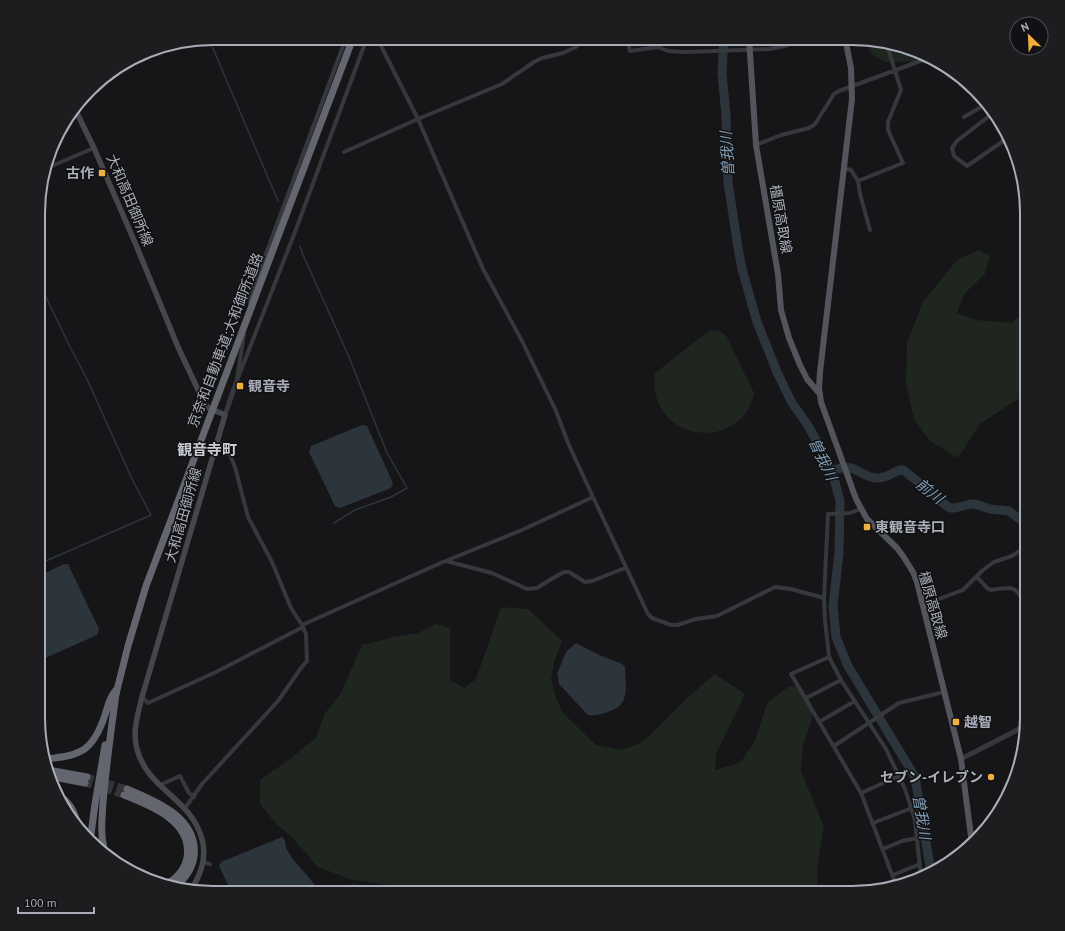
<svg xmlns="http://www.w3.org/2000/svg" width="1065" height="931" viewBox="0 0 1065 931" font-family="'PT Sans','Noto Sans JP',sans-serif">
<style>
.green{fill:#1e261f}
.water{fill:#2c353c}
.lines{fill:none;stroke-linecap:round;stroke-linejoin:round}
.stream{stroke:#2c353c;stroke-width:1.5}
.river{stroke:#2c353c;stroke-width:9}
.motorway-tunnel{stroke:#333438;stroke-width:7;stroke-dasharray:7 3.5;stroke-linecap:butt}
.minor{stroke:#37383d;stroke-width:4}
.tertiary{stroke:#37383d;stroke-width:5}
.secondary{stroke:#45474d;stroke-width:5.5}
.primary{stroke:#53555c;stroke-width:6}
.motorway{stroke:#63666e;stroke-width:7}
.motorway-bridge{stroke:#63666e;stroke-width:7}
.poi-dot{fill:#f2b134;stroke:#111113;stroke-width:1.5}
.labels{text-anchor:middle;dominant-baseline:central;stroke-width:3;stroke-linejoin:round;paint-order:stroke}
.poi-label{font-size:14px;font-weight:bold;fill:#a8adb8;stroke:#111113;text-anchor:start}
.street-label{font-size:14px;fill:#a8adb8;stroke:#111113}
.water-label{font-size:15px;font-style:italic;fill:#7f9bb3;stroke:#111113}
.neighbourhood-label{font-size:15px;font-weight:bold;fill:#c9ccd4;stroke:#111113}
.rim{fill:none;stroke:#a8adb8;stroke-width:2}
</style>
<rect width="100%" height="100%" fill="#161618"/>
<!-- green -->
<path class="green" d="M866,39L929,56L936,61L885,62L870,53Z
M979,250L990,256L985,274L964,294L957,313L976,320L1012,323L1015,319L1027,314V393L980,424L958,458L930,441L914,419L906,383L907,343L923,302L957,260Z
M710,330L720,331L727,337L754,393C742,454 646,443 655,373Z
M501,607L528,609L562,641L554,662L551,680L555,694L562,712L596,745L621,750L643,742L687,698L715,674L745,694L716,754L715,770L740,763L755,741L767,703L788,687L801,686L811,703L812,718L803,746L801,771L824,827L817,867L818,893H434L350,879L318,867L292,837L277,825L260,804V780L290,759L316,738L325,713L340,695L362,645L394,637L418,633L436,624L450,628V680L464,688L476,679Z"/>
<!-- water -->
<path class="water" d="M362,425L367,426L393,483L391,488L340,508L335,506L309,452L311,446Z
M64,564H68L99,629L97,635L43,659L39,658V576Z
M576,643L599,655L622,664L625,667C625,685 631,704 610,711C603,714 596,716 588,715L559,684L557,673L559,669L566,652Z
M282,837L285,840L286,848L292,858L321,892L232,893L219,866L221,862Z"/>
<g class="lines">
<!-- stream -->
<path class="stream" d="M209,39L278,201
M300,246L303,255L349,357L387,453L407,488L391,497L355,510L334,523
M39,564L151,515L132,479L86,377L70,347L46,297L39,275"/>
<!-- river -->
<path class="river" d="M724,38L722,73L726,115L728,182L738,248L742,269L757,322L777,372L792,403L807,424L819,445L825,462L832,471L840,501L839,553L833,606L836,637L848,666L915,777L931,872
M832,471C856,461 857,476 876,478C885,479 892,473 900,470H903L926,488L940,501L950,508H955L971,504H975L990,509L1009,511L1027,525"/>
<!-- motorway-tunnel -->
<path class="motorway-tunnel" d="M87,777L127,789
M85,783L124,795"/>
<!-- minor -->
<path class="minor" d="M377,38L418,119L483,269L522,341L556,411L568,443L593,497L648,614L652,618L671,625H677L696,619L717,616L775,587L791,589L824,598
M627,38L630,51L658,47L668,51L685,52L770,49L785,46L803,38
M993,113L957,141L952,148L954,156L967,166L1009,137
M964,117L986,104
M756,145L781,135L809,128L815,124L834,94L839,91L931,57
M344,152L418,119L502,84L534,62L542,58L563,53L576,47L579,43L587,38
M47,168L94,148
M843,168L851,170L858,181L903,163L888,130V122L901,90L887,45
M858,181L860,194L870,230
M250,302L253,289L346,38
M237,379L244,334
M236,383L295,232L367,38
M860,509L850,513L828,514L824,598L825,620L829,657L841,680L886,749L905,789L915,820L921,878
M446,561L492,573L527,589L537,588L553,578L564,572H569L585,582L592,581L625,568
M977,577L987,588L991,590C997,589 1003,588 1010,588C1024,590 1023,611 1027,621
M923,605L963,590L983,570L994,562L1012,556L1024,548L1027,552
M302,625L443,562L522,530L593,497
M829,657L791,674L861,793L896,885
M142,697L148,703L216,672L303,627
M806,698L841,680
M819,722L855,701
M834,746L899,703L944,692
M160,785L180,776L189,793L194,797
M861,793L899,776
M185,808L202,784L278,701L301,668L307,661L306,634L302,625L291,608L272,562L248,517L235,467L226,446L217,442
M873,823L912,808
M883,849L902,841L917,838
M203,862L210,864
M893,875L920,864
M334,893C349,884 360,885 375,893"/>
<!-- tertiary -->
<path class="tertiary" d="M142,56L162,46
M225,415L236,383
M961,759L1025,726"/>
<!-- secondary -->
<path class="secondary" d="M75,109L94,148L136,245L178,347L201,396L205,405L209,408L225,415L142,697C138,714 132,732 137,749C147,789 191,798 202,839C207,857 201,873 192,889"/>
<!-- primary -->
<path class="primary" d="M749,38L756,145L778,274L781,310L789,338L800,365L807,379L820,394
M845,38L851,68L852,99L820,372L819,388L821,402L856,499L867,519L897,548L903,556L913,572L917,582L961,759L972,844"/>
<!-- motorway -->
<path class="motorway" d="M45,759C81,756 93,751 105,715C109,704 108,700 116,690
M48,770L87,777
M49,776L85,783
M127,789C156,801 199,818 194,857C192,869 186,878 176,886
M57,794C68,801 75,810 77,824
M124,795C151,806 193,821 187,858C185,869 177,878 167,884
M90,842L95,804L105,745
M105,852C100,836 102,819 103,803C106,767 111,730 116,694"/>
<!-- motorway-bridge -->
<path class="motorway-bridge" d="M116,694L128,646L146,586L353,38"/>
</g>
<!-- markers -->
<g class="poi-dot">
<rect x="98" y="169" width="8" height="8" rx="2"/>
<rect x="236" y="382" width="8" height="8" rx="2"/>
<rect x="863" y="523" width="8" height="8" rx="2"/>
<rect x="952" y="718" width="8" height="8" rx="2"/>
<circle cx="991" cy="777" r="4"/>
</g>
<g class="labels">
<!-- poi labels -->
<g class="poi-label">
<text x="94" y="173" text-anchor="end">古作</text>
<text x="248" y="386">観音寺</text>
<text x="875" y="527">東観音寺口</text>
<text x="964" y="722">越智</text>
<text x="983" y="777" text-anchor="end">セブン-イレブン</text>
</g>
<!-- street labels -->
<g class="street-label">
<text transform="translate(130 200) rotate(67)">大和高田御所線</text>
<text transform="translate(781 219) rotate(80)">橿原高取線</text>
<text transform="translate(225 340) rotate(-69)">京奈和自動車道;大和御所道路</text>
<text transform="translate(183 515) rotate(-74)">大和高田御所線</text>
<text transform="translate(933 605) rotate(74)">橿原高取線</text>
</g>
<!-- water labels -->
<g class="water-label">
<text transform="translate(727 154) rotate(-93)">曽我川</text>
<text transform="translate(823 459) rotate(65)">曽我川</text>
<text transform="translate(930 491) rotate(38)">前川</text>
<text transform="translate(922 817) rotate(81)">曽我川</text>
</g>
<!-- neighbourhood labels -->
<g class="neighbourhood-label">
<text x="207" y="449">観音寺町</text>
</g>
</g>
<!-- crop -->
<path d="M0 0H1065V931H0ZM213 45H852A168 168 0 0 1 1020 213V718A168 168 0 0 1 852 886H213A168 168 0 0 1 45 718V213A168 168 0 0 1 213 45Z" fill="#1d1d20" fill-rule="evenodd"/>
<path class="rim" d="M213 45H852A168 168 0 0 1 1020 213V718A168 168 0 0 1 852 886H213A168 168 0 0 1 45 718V213A168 168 0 0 1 213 45Z"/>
<!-- north arrow -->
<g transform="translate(1029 36) rotate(336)"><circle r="19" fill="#111113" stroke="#4d4f55"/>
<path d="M0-3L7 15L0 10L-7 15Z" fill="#f2b134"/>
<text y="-6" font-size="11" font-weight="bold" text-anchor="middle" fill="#a8adb8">N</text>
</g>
<!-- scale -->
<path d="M18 907v6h76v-6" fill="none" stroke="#a8adb8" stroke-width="2"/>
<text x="24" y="907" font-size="12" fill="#a8adb8" stroke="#111113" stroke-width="3" paint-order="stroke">100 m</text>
</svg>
